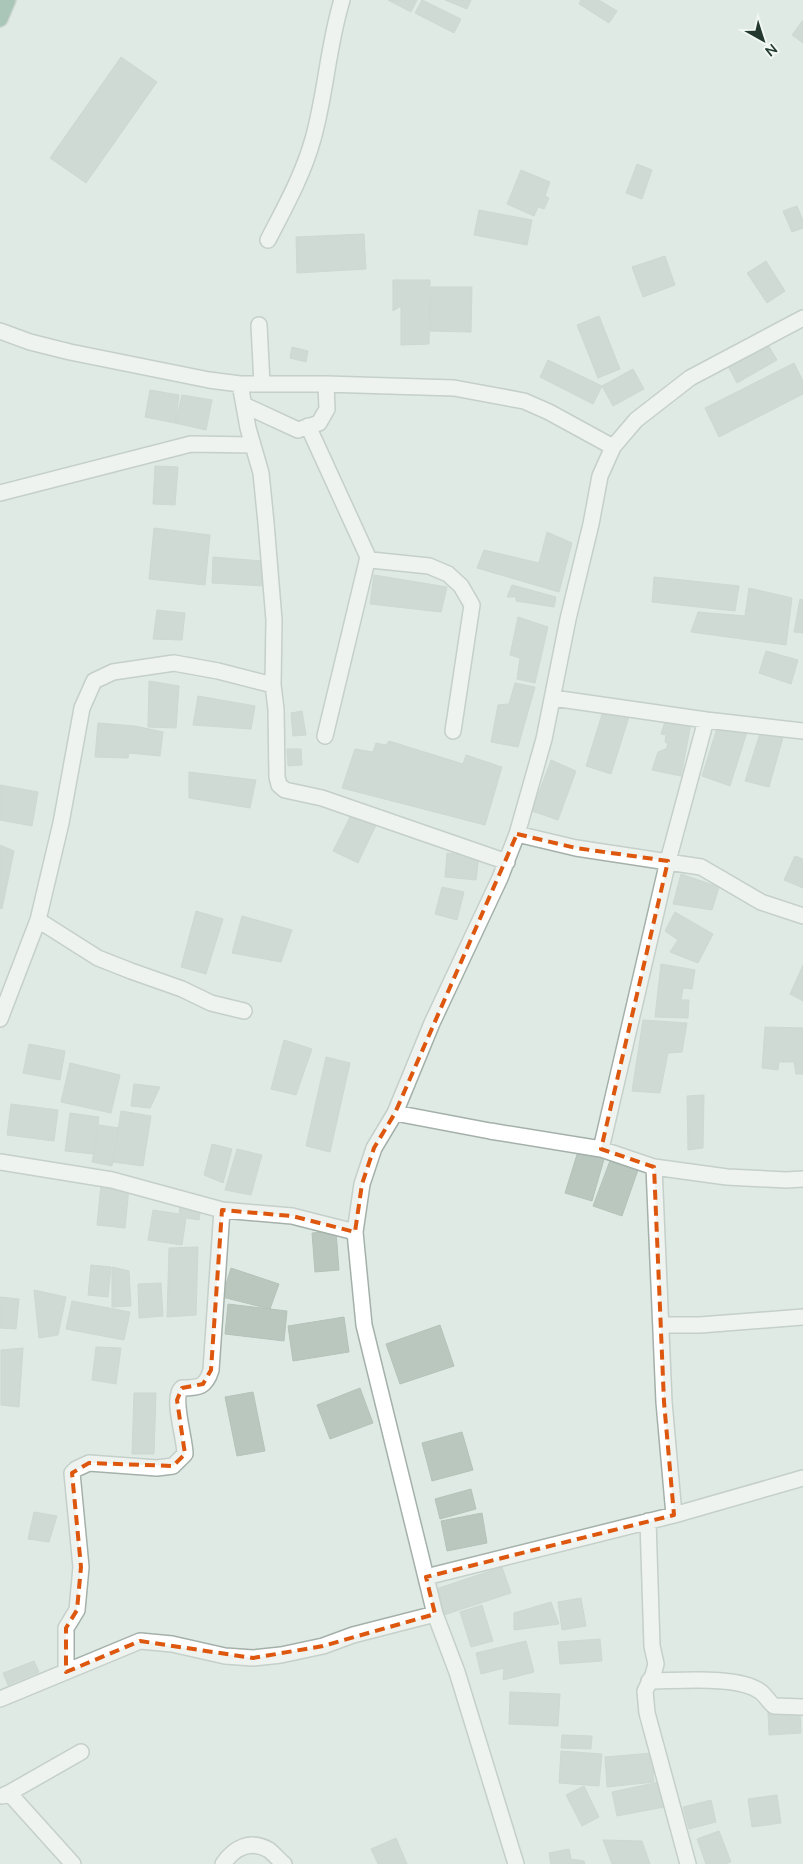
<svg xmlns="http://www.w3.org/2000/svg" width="803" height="1864" viewBox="0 0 803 1864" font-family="Mulish,sans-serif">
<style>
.building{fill:#b9c7bf;stroke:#b4c3ba}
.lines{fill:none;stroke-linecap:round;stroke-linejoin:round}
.minor-casing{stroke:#a4b1aa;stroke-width:18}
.major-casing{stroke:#bdc4c1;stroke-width:18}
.minor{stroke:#fff;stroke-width:15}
.major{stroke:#699c85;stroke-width:15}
.marked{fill:none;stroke:#de570e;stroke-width:4;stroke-dasharray:10 6;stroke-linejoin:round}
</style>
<rect width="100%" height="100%" fill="#e0eae4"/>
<!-- building -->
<path class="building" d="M388,0H417L411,12Z
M422,0L461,19L454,33L415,13Z
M445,0H471L467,9Z
M581,0H599L617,11L609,23L579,4Z
M803,20V43L792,35Z
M121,57L157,82L86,183L50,158Z
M637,164L652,170L642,199L626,193Z
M521,170L550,182L545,196L549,198L544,209L538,207L534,216L507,204Z
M797,206L803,221V228L792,232L783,211Z
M479,210L532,220L527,245L474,235Z
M364,234L366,269L297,273L296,237Z
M665,256L675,285L643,297L632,267Z
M766,261L785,291L767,303L747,273Z
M393,280H430L429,344L401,345V306L393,311Z
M431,287H472L471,332L430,331Z
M599,316L620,369L598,378L577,325Z
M767,343L777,360L737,383L728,366Z
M292,347L308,351L306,362L290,358Z
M548,360L602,386L593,404L540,377Z
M794,363L803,381V394L719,437L705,408Z
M633,369L644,389L613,406L602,386Z
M150,390L179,395L175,423L145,417Z
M182,395L212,400L206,430L175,423Z
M155,466L178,467L175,505L153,504Z
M154,528L210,535L205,585L149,579Z
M547,532L572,543L559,592L477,568L484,550L539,563Z
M213,557L262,561L264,586L212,583Z
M374,575L447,587L441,612L370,604Z
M654,577L739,586L735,611L652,602Z
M512,585L556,597L554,607L516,601V597H507Z
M749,588L792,598L786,645L691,632L698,612L745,616Z
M800,599L803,600V633L794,632Z
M157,610L185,613L182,640L153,639Z
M518,617L548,627L535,683L517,679L520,658L510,655Z
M766,651L798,660L791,684L759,673Z
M149,681L179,686L176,728L148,727Z
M515,683L535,687L518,747L491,742L498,705L509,704Z
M198,696L255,706L251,729L193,725Z
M302,711L306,735L293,736L291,713Z
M603,711L629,717L611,774L586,766Z
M666,718L691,724L681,776L652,770L658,752L666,749L668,744L665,742L666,735L661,734Z
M98,723L135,726L163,732L160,756L129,753L128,758L95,757Z
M718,725L747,732L730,786L702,776Z
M761,730L784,734L769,787L745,781Z
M389,741L463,764L466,755L502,767L485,825L342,788L355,749L373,752L376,743L386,745Z
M287,749H301L302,765L288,766Z
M551,760L576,771L558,820L532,811Z
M189,772L256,780L250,808L189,798Z
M0,785L38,792L32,826L0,820Z
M352,813L377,823L358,863L333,851Z
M0,845L14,851L2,909L0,908Z
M447,853L479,856L476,880L445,877Z
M795,856L803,859V888L784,880Z
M681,874L719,887L712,910L673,904Z
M442,887L464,892L457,920L435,914Z
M196,911L223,919L206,974L181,967Z
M675,912L713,934L698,963L670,952L678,940L665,931Z
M242,916L292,930L281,962L232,953Z
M661,964L695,970L692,989L683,988L681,1000H689L688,1018L655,1017Z
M803,965V1001L790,994Z
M643,1020L687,1023L682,1052L668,1053L660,1093L632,1091Z
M765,1027L803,1028V1074H796L794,1062H779L778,1070L762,1068Z
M284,1040L312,1049L296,1095L271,1089Z
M29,1044L65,1051L60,1080L23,1073Z
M326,1057L350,1063L330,1152L306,1146Z
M70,1063L120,1075L111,1113L61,1102Z
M134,1084L160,1087L150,1108L131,1106Z
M704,1095L703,1148L688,1150L687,1096Z
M11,1104L58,1110L54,1141L7,1135Z
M121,1111L151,1116L143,1166L113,1162Z
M70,1113L99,1117L94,1154L65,1151Z
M99,1125L119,1128L112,1166L92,1162Z
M212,1144L232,1149L223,1183L204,1175Z
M579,1148L605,1156L592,1201L565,1193Z
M237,1149L262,1155L251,1195L225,1190Z
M611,1158L639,1167L622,1216L593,1206Z
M101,1185L129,1188L125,1228L97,1225Z
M180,1206L201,1208L199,1220L186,1218L182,1245L148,1240L153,1210L179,1214Z
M336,1231L339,1270L315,1272L312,1233Z
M198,1247L196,1315L167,1317L169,1248Z
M91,1265L111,1267L108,1297L88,1295Z
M112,1267L129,1271L131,1306L112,1307Z
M231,1268L279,1284L270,1309L222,1297Z
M161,1283L163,1316L139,1318L138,1284Z
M34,1290L66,1297L58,1335L39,1338Z
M0,1297L19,1299L16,1329L0,1328Z
M72,1301L130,1312L124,1340L66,1329Z
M228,1304L287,1311L284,1341L225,1334Z
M344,1317L349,1352L293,1361L288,1326Z
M440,1325L454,1366L400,1384L386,1344Z
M96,1347L121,1348L116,1384L92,1380Z
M23,1348L19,1407L1,1405V1350Z
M360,1388L373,1423L330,1439L317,1405Z
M253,1392L265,1451L237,1456L225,1397Z
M134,1393H156L154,1454H132Z
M462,1432L473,1470L432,1481L422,1443Z
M471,1489L476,1509L440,1519L435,1499Z
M34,1512L57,1516L49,1542L28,1539Z
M482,1513L487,1543L447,1551L441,1521Z
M502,1567L511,1593L444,1615L436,1589Z
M581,1598L586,1626L562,1630L558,1602Z
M551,1602L559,1624L514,1630V1613Z
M482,1605L493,1641L471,1647L460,1612Z
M600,1639L602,1661L560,1664L558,1642Z
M526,1641L534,1672L503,1680L504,1668L481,1674L476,1653Z
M34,1661L39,1672L8,1685L3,1673Z
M510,1692L560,1694L558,1726L509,1724Z
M800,1710L801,1733L769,1735L768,1711Z
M562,1735L592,1736L591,1749L561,1748Z
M561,1751L602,1754L599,1786L559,1783Z
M652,1753L654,1782L607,1787L605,1757Z
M659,1782L664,1807L617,1816L612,1792Z
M584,1786L599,1817L582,1826L566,1795Z
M777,1795L781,1823L752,1827L748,1799Z
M711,1800L716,1822L689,1829L683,1807Z
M719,1831L731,1862L725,1864H706L697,1839Z
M396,1838L407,1864H378L371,1849Z
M603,1840L642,1841L650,1864H612Z
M569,1849L571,1859L584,1861L585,1864H551L549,1853Z"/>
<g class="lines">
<!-- minor casing -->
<g class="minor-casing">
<path id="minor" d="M268,240C285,207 303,175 313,139C326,93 328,45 342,0
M259,325L262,384
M0,331L30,342L70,352L209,380L240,384H326L454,388L524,401L549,412L613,447
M240,384L248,428L261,473L266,523L274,620L273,685L276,709L277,777L279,785L285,790L322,798L507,862
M244,405L298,430L319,423L327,409L326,384
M308,426L368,557L371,560L429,566L448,574L461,586L472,605L453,731
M0,493L191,444L253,445
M553,698L706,720L803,731
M325,736L368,557
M517,834L576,848L701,867L761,902L803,916
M38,920L98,958L131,971L182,989L211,1003L244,1011
M0,1019L38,920L61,823L82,708L94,681L113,672L174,663L218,671L273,685
M395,1113L490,1131L601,1149L654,1167L727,1177L786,1180L803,1179
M601,1149L668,861L706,720
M0,1162L112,1180L222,1210L292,1216L355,1232
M654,1167L664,1402L674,1515
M662,1325H700L803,1317
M648,1521L652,1646L656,1664L653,1675L645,1691L647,1713L688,1864
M426,1577L674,1515L803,1478
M66,1672V1628L77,1610L81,1567L72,1473L76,1469L89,1463L157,1468L173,1466L185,1454C185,1438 171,1397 182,1388C199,1388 206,1387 211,1370L222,1210
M649,1681C678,1681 739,1675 761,1692C766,1696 769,1702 774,1706L803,1707
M0,1699L140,1641L172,1644L225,1656L253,1658L281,1655L323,1646L353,1635L435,1614
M9,1793L73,1864
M2,1796L9,1793L81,1752
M223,1864C234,1848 250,1839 269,1850C274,1854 279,1860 284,1864
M516,1864L457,1672L435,1614L364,1325L355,1232L362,1184L374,1148L395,1113L432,1023L500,878L517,834L544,739L568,619L591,524L600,476L613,447L636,420L690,378L803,318"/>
</g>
<!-- major casing -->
<g class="major-casing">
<path id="major" d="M0,19L8,0"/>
</g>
<!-- minor -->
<use href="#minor" class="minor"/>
<!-- major -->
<use href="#major" class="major"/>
</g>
<!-- marked area -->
<path d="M0 0H803V1864H0ZM517,834L576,848L668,861L601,1149L654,1167L664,1402L674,1515L426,1577L435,1614L323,1646L253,1658L140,1641L66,1672V1628L77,1610L81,1567L72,1473L89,1463L173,1466L185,1454L177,1400L182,1388L203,1384L211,1370L222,1210L292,1216L355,1232L362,1184L374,1148L395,1113Z" fill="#e0eae4" fill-opacity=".55" fill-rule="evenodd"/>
<path class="marked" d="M517,834L576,848L668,861L601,1149L654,1167L664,1402L674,1515L426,1577L435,1614L323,1646L253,1658L140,1641L66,1672V1628L77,1610L81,1567L72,1473L89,1463L173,1466L185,1454L177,1400L182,1388L203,1384L211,1370L222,1210L292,1216L355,1232L362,1184L374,1148L395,1113Z"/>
<!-- north arrow -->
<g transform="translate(763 40) rotate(141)" stroke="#f1f7f2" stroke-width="4" paint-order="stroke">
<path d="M0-4L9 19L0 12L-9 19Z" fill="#23392f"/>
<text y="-8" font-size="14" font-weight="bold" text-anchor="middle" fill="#23392f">N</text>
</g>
</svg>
